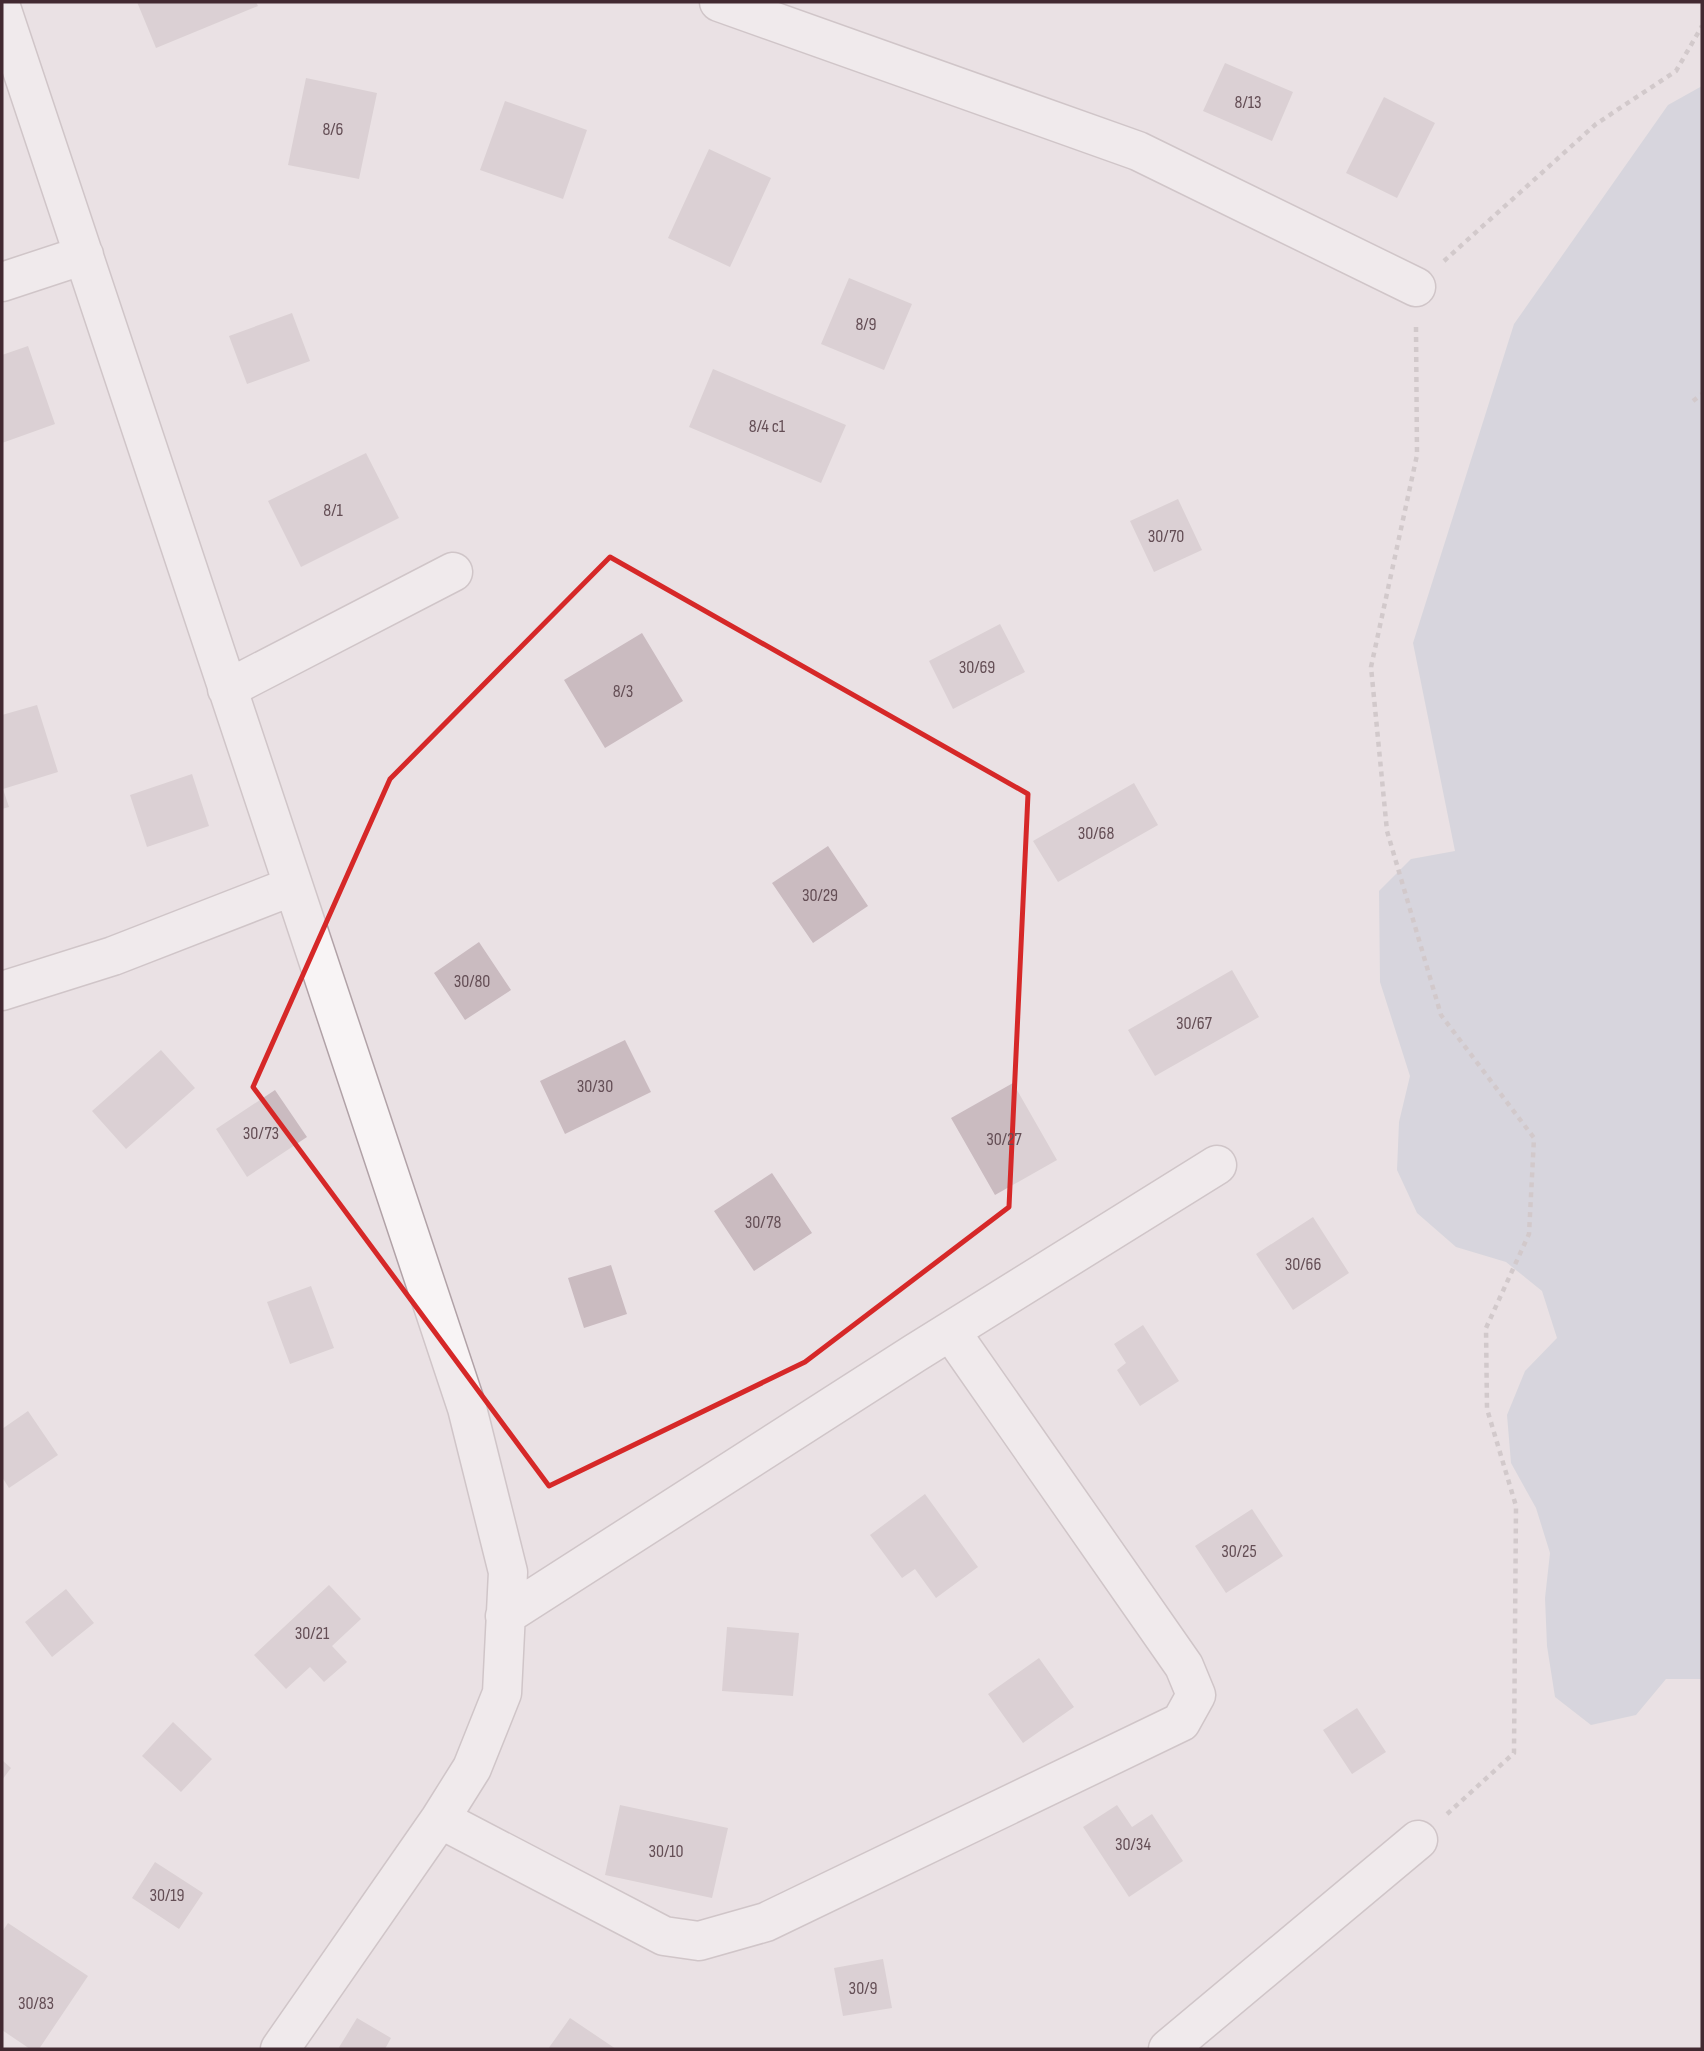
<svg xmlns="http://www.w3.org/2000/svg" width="1704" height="2051" viewBox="0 0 1704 2051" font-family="'Sofia Sans Condensed',sans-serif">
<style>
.green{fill:#c2c6d4}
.building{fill:#cabbc0}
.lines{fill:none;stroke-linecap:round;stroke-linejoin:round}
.minor-casing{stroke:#b1a2a7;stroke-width:41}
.path{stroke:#b6abae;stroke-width:4.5;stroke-dasharray:5 5;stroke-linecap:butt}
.minor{stroke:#f8f4f5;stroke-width:38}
.marked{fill:none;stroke:#d62828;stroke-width:5;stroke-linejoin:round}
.labels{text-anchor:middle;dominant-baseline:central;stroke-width:5;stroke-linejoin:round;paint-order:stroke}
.number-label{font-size:18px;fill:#644e55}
</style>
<rect width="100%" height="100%" fill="#eae1e4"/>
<!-- green -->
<path class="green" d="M1702,86V1679H1666L1636,1715L1591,1725L1555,1697L1547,1646L1545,1598L1550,1553L1536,1508L1511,1463L1507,1415L1525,1371L1557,1338L1542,1291L1506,1262L1456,1247L1417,1213L1397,1170L1399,1122L1410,1076L1380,982L1379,891L1411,859L1455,851L1413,643L1514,324L1668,105Z"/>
<!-- building -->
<path class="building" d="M137,2H256L258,6L156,48Z
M1225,63L1293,92L1272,141L1203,111Z
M306,78L377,93L359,179L288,165Z
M1384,97L1435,123L1397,198L1346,173Z
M505,101L587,130L563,199L480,170Z
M709,149L771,178L730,267L668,238Z
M849,278L912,304L884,370L821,344Z
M292,313L310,361L247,384L229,336Z
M28,346L55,424L2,443V355Z
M713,369L846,425L821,483L689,427Z
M366,453L399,518L301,567L268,501Z
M1178,499L1202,550L1154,572L1130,521Z
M1000,624L1025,672L953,709L929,661Z
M642,633L683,701L605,748L564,680Z
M37,705L58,772L3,789L9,807L2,809V715Z
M192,774L209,826L147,847L130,795Z
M1134,783L1158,825L1058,882L1033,841Z
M828,846L868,906L813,943L772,883Z
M479,942L511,990L465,1020L434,973Z
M1232,970L1259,1017L1155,1076L1128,1030Z
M625,1040L651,1092L565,1134L540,1081Z
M161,1050L195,1088L126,1149L92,1111Z
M1013,1083L1057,1160L995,1195L951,1118Z
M275,1090L307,1137L247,1177L216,1129Z
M772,1173L812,1233L754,1271L714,1211Z
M1313,1217L1349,1273L1293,1310L1256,1254Z
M611,1265L627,1314L584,1328L568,1278Z
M311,1286L334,1348L290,1364L267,1302Z
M1143,1325L1179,1381L1140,1406L1117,1370L1126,1363L1114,1344Z
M28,1411L58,1455L9,1488L2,1477V1429Z
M925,1494L978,1567L936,1598L915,1569L902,1578L870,1535Z
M1252,1509L1283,1556L1226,1593L1195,1546Z
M329,1585L361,1619L332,1646L347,1662L324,1682L310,1667L286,1689L254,1655Z
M66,1589L94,1623L52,1657L25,1622Z
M727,1627L799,1633L793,1696L722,1691Z
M1039,1658L1074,1707L1023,1743L988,1694Z
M1357,1708L1386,1752L1352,1774L1323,1730Z
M173,1722L212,1759L181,1792L142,1756Z
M2,1760L11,1768L2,1780Z
M620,1805L728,1828L712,1898L605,1875Z
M1117,1805L1132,1827L1152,1814L1183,1861L1129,1897L1083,1827Z
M155,1862L203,1893L179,1929L132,1898Z
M8,1923L88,1976L39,2049H30L2,2030V1932Z
M883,1959L892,2008L843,2016L834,1968Z
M357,2018L391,2038L385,2049H338Z
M570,2018L616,2049H548Z"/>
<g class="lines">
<!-- minor casing -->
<g class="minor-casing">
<path id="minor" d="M719,2L1138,151L1416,287
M2,10L467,1408L508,1572L502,1693L472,1768L440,1819L280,2049
M2,282L84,255
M227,689L453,572
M2,991L113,956L293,886
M505,1616L915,1353L1217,1165
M440,1819L664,1936L699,1941L766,1922L1181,1722L1196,1695L1184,1666L951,1332
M1168,2049L1418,1840"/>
</g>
<!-- path -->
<path class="path" d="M1444,261L1596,124L1676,71L1702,26
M1416,327L1417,455L1371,667L1387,831L1441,1015L1534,1138L1529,1234L1486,1328L1487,1409L1516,1506L1514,1753L1446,1815
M1693,401L1702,394"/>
<!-- minor -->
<use href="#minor" class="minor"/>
</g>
<!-- marked area -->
<path d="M0 0H1704V2051H0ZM610,557L1028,794L1009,1207L805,1362L549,1486L253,1087L390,779Z" fill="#eae1e4" fill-opacity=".55" fill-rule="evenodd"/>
<path class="marked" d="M610,557L1028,794L1009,1207L805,1362L549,1486L253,1087L390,779Z"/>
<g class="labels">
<!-- number labels -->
<g class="number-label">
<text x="1248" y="102">8/13</text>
<text x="333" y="129">8/6</text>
<text x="866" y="324">8/9</text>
<text x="767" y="426">8/4 с1</text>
<text x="333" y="510">8/1</text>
<text x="1166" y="536">30/70</text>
<text x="977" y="667">30/69</text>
<text x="623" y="691">8/3</text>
<text x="1096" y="833">30/68</text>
<text x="820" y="895">30/29</text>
<text x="472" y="981">30/80</text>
<text x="1194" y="1023">30/67</text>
<text x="595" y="1086">30/30</text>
<text x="261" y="1133">30/73</text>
<text x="1004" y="1139">30/27</text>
<text x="763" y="1222">30/78</text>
<text x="1303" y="1264">30/66</text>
<text x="1239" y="1551">30/25</text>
<text x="312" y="1633">30/21</text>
<text x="1133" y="1844">30/34</text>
<text x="666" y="1851">30/10</text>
<text x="167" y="1895">30/19</text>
<text x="863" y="1988">30/9</text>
<text x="36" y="2003">30/83</text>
</g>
</g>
<!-- border -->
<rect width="1704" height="2051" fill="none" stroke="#422931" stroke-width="7"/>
</svg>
